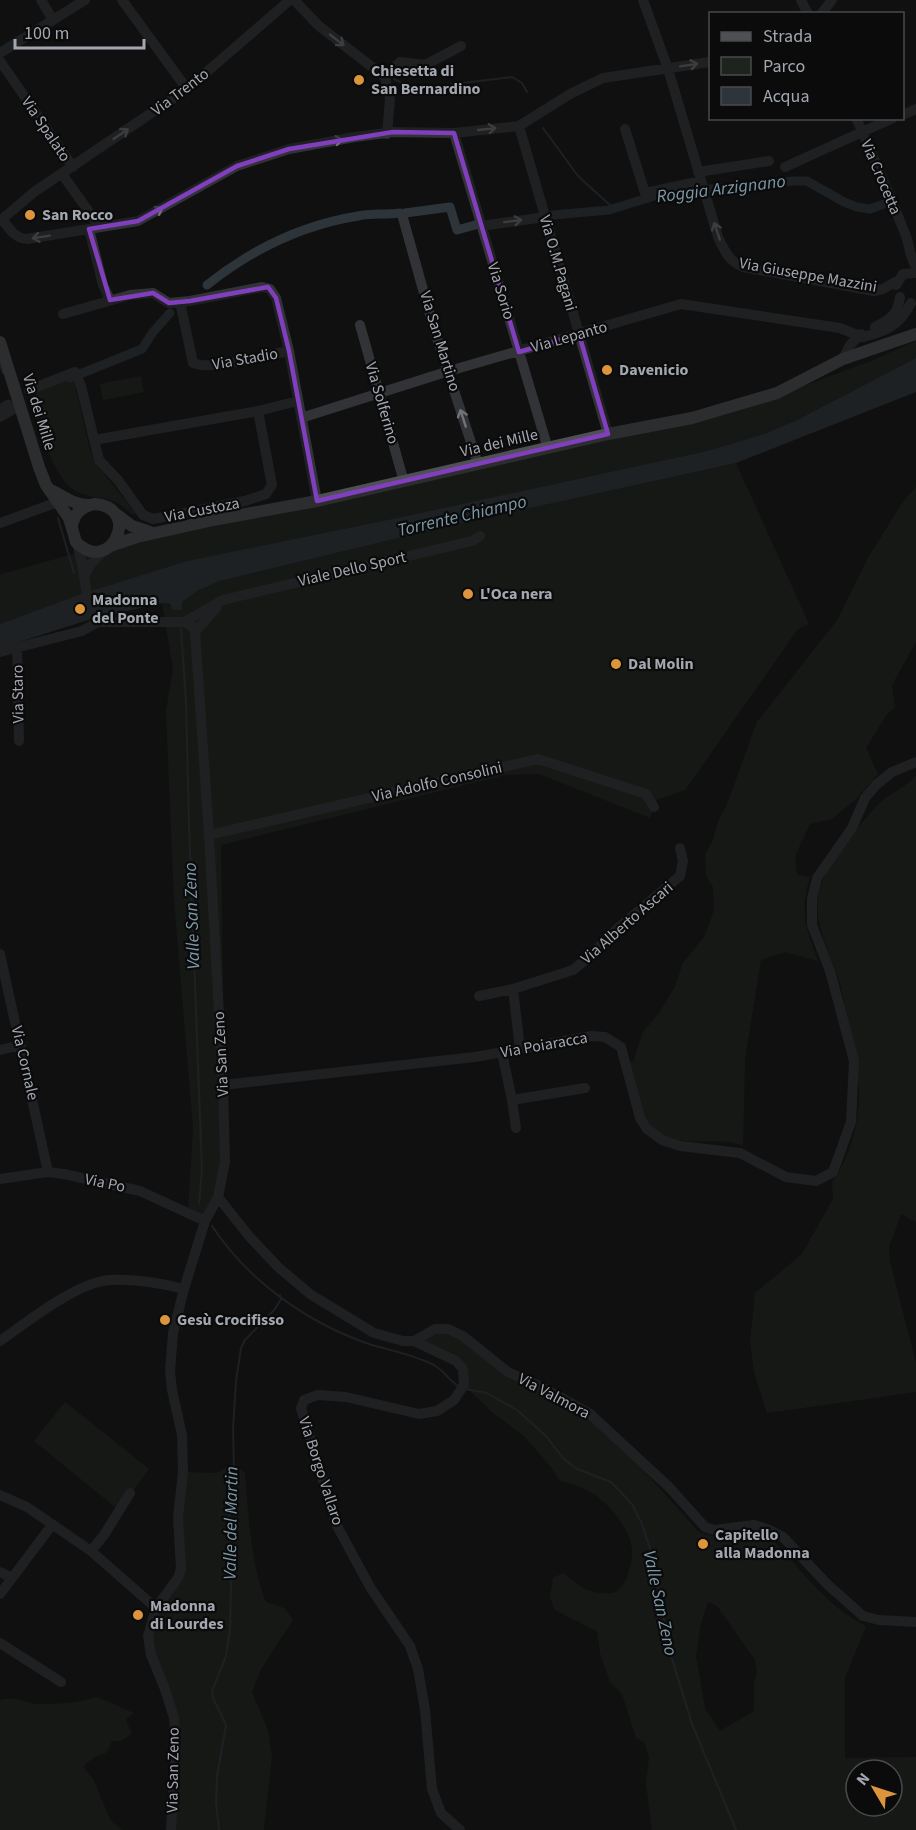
<svg xmlns="http://www.w3.org/2000/svg" width="916" height="1830" viewBox="0 0 916 1830" font-family="'Source Sans 3',sans-serif">
<style>
.green{fill:#1d231d;fill-rule:evenodd}
.water{fill:#2d353a}
.lines{fill:none;stroke-linecap:round;stroke-linejoin:round}
.stream{stroke:#2d353a;stroke-width:2}
.canal{stroke:#2d353a;stroke-width:9}
.minor{stroke:#313336;stroke-width:10}
.major{stroke:#4e5054;stroke-width:12}
.oneway{stroke:#707379}
.marked{fill:none;stroke:#813fbd;stroke-width:4.5;stroke-linejoin:round}
.poi-dot{fill:#dc953d;stroke:#0b0b0c;stroke-width:2}
.labels{text-anchor:middle;dominant-baseline:central;stroke-width:4.5;stroke-linejoin:round;paint-order:stroke}
.poi-label{font-size:16px;font-weight:bold;fill:#a3a8b0;stroke:#0b0b0c;text-anchor:start}
.street-label{font-size:16px;fill:#a3a8b0;stroke:#0b0b0c}
.water-label{font-size:18px;font-style:italic;fill:#7d99a8;stroke:#0b0b0c}
</style>
<rect width="100%" height="100%" fill="#101011"/>
<!-- green -->
<path class="green" d="M916,341V358L795,421L764,434L707,451L397,518L187,561L81,594L0,624V575L5,573L66,556L213,520L779,395L871,361Z
M72,372L89,446L94,461L136,514H131C110,492 101,503 78,492C52,481 36,414 27,387Z
M141,376L144,392L103,400L100,384Z
M736,463L809,624L798,629L685,790L656,800L650,818L539,774L505,775L221,845L225,1162L205,1221L188,1212L193,1128L174,900L166,711L173,669L162,603L182,609V602L199,590L220,581L444,527Z
M916,487V642L892,685L895,707L886,715L866,748L878,774L856,799L832,819L810,824L795,856L797,875L810,877C799,914 806,927 818,961L785,952L761,960L745,1059L743,1146C730,1138 696,1144 678,1140C667,1138 657,1132 647,1129L626,1063L633,1062L643,1032L659,1013L675,987L683,963L704,937L714,911L713,887L706,876L705,854L713,840L718,821L726,807L757,722L838,619L868,558L903,502Z
M916,776V1222L901,1214L889,1247L890,1262L916,1363V1392L767,1413L754,1372L750,1342L755,1293L802,1254L833,1199L832,1182C850,1159 860,1121 859,1092C859,1072 853,1053 850,1034C846,1016 844,997 839,980C828,946 808,916 823,880C829,863 869,812 883,800C894,792 906,786 916,776Z
M439,1334H448L460,1339L505,1376L532,1387L592,1419L644,1471L698,1531C723,1546 747,1523 776,1543C802,1572 830,1609 866,1626L845,1678V1758L916,1757V1830H652L646,1784L649,1757L645,1743L636,1738L622,1694L610,1682L600,1653L597,1631L555,1610L550,1598L553,1578L563,1573C571,1579 581,1588 590,1591C595,1593 608,1594 613,1593C627,1589 633,1561 632,1549C630,1529 612,1508 597,1496C586,1488 571,1484 559,1480L551,1467L524,1436L492,1412L464,1385L463,1369L414,1341ZM708,1602L717,1606L755,1660L757,1671L754,1684V1711L720,1731L705,1708L696,1656L701,1623ZM856,1770H892V1806H856Z
M65,1402L149,1469L133,1491L128,1488L115,1507L34,1441Z
M234,1463L245,1473C248,1512 251,1566 266,1602L284,1608L293,1620L261,1669L252,1692L268,1730L272,1757L264,1827V1830H171L176,1746L156,1669L149,1627L178,1578L183,1472L217,1473Z
M97,1697L134,1713L127,1718L126,1721L132,1733L121,1741H112L106,1753L97,1756L85,1764L84,1768L93,1779L111,1821L122,1830H0V1700C20,1696 21,1702 38,1704C55,1705 82,1702 97,1697Z"/>
<!-- water -->
<path class="water" d="M916,358V392L736,463L444,527L220,581L199,590L182,602V610H173L170,604L162,603L88,620L0,648V624L81,594L187,561L397,518L707,451L764,434L795,421Z"/>
<g class="lines">
<!-- stream -->
<path class="stream" d="M394,79L408,86L421,88L512,77L522,83L527,92
M543,128L578,176L611,206
M0,364L3,373
M58,518L74,573
M181,629L186,702L189,824L202,1171L199,1203
M212,1226C249,1282 309,1324 372,1345C393,1351 414,1355 434,1365C443,1370 449,1380 458,1386
M465,1389L487,1393L517,1410L545,1435L563,1458L577,1469L611,1482L632,1504L641,1522L653,1557L669,1649L692,1724L736,1830
M219,1830L216,1802L217,1777L226,1725L213,1698L212,1691L226,1656L230,1629L231,1586L229,1514L234,1468L233,1429L236,1381L241,1348L245,1340L275,1309L281,1299L280,1295"/>
<!-- canal -->
<path class="canal" d="M405,213L450,207L457,230L475,225
M553,215L609,210L661,194L793,181H807L844,202L857,207L870,209L884,204
M207,285C251,250 302,225 358,216C372,213 386,215 400,213
M70,378L142,349L153,332L170,313
M0,409L8,404"/>
<!-- minor -->
<path class="minor" d="M41,0L53,20
M122,0L187,89
M294,0L319,26L385,77L390,99L387,134
M643,0L668,69L718,237C725,252 729,261 743,267L874,291L883,289L897,281
M801,0L808,14
M821,14L832,0
M0,53L85,0
M0,61L73,167
M385,77L400,62L425,65L461,46
M902,115L916,109
M856,118C874,157 890,196 906,236C910,247 909,255 916,267
M519,126L608,434
M625,129L645,193L701,181
M454,133L548,449
M785,167L893,118
M698,172L769,161
M62,174L99,226
M403,218L434,329L478,464
M2,219C9,228 14,238 27,239L138,221L237,166L289,149L355,137L393,132L454,133L519,126L570,94L603,78L710,62
M0,221L34,192L187,89L290,0
M481,226L545,217
M89,229L103,285L110,300
M896,285L903,274L916,273
M180,302L193,363C211,371 267,355 289,351
M63,314L130,295L153,293L169,303L190,301L262,287L270,289L276,298L289,351L317,501
M360,325L404,482
M875,327C890,320 898,314 900,297
M843,359L850,345L861,334
M29,390L75,372L81,386L99,460L118,480L143,515L153,519L245,501L266,494L272,485L258,411
M0,417L19,406
M301,418L449,371L681,304L840,328L862,337C886,332 900,325 911,303
M94,440L258,411L298,401
M0,523L58,502
M76,542C86,563 83,607 98,622H184L192,626L195,632L209,835L223,1085L225,1162L218,1197L205,1221L184,1289L173,1333L170,1371L172,1390L182,1435L183,1472L178,1517L181,1569L178,1578L156,1608L148,1636L151,1655L165,1689L174,1718L176,1746L171,1830
M84,576L90,565L103,551
M184,622L223,600L472,541L480,536
M195,632L217,607
M17,647L19,741
M0,652L82,631L98,622
M209,835L538,759L646,794L654,807
M0,954L48,1172
M479,996L513,989
M520,1049L513,989L573,970L589,957L618,928L680,876L683,861L680,848
M0,1050L21,1045
M502,1053L512,1100L585,1088
M223,1085L475,1057L592,1036L605,1037L621,1047L640,1118L647,1129L662,1140L680,1146L740,1153L786,1177L816,1181L833,1172L851,1122L854,1061L830,971L812,925V899L817,878L852,828L865,798L876,785L892,772L916,762
M512,1100L516,1128
M0,1179L48,1172L64,1174L140,1191L205,1221
M218,1197L249,1236L278,1267L310,1294L374,1333L403,1341H414L435,1329H448L463,1336L508,1372L544,1388L589,1413L670,1488L705,1527L714,1530L754,1525L767,1529L783,1537L827,1584L863,1616L879,1620L916,1622
M0,1341C27,1322 77,1282 110,1280C134,1279 160,1283 184,1289
M414,1341L456,1361L463,1369L464,1385L454,1400L437,1411L419,1414L346,1397L318,1395L304,1400L301,1408L336,1524L370,1587L410,1646L418,1669L425,1710L432,1789L441,1813L460,1830
M0,1495L27,1507L91,1551L156,1608
M91,1551L104,1535L130,1493
M0,1572L12,1578
M0,1594L52,1525
M0,1643L61,1682"/>
<!-- major -->
<path class="major" d="M0,342L39,467L46,485L69,518L76,542C110,577 143,508 95,504C82,506 74,513 72,526
M53,491C66,498 75,505 89,505
M116,514L132,526L150,532
M113,545L137,537L213,520L317,501L608,434L692,418L777,393L843,359L916,334"/>
</g>
<!-- one-way arrows -->
<defs><path id="oneway-shaft" d="M-6 0H5M1.5-3L5.5 0L1.5 3" fill="none" stroke-width="1.6" stroke-linecap="round" stroke-linejoin="round" transform="scale(1.5)"/></defs>
<g class="oneway">
<use href="#oneway-shaft" transform="translate(337 40) rotate(38)"/>
<use href="#oneway-shaft" transform="translate(689 65) rotate(-9)"/>
<use href="#oneway-shaft" transform="translate(487 129) rotate(-6)"/>
<use href="#oneway-shaft" transform="translate(121 134) rotate(-34)"/>
<use href="#oneway-shaft" transform="translate(334 141) rotate(-10)"/>
<use href="#oneway-shaft" transform="translate(155 212) rotate(-29)"/>
<use href="#oneway-shaft" transform="translate(513 221) rotate(-7)"/>
<use href="#oneway-shaft" transform="translate(717 231) rotate(-108)"/>
<use href="#oneway-shaft" transform="translate(41 237) rotate(171)"/>
<use href="#oneway-shaft" transform="translate(463 418) rotate(-108)"/>
</g>
<!-- marked area -->
<path d="M0 0H916V1830H0ZM393,132L454,133L519,352L579,334L608,434L317,501L289,351L276,298L268,287L190,301L169,303L153,293L110,300L89,229L138,221L237,166L289,149Z" fill="#101011" fill-opacity=".55" fill-rule="evenodd"/>
<path class="marked" d="M393,132L454,133L519,352L579,334L608,434L317,501L289,351L276,298L268,287L190,301L169,303L153,293L110,300L89,229L138,221L237,166L289,149Z"/>
<!-- markers -->
<g class="poi-dot">
<circle cx="359" cy="80" r="6"/>
<circle cx="30" cy="215" r="6"/>
<circle cx="607" cy="370" r="6"/>
<circle cx="468" cy="594" r="6"/>
<circle cx="80" cy="609" r="6"/>
<circle cx="616" cy="664" r="6"/>
<circle cx="165" cy="1320" r="6"/>
<circle cx="703" cy="1544" r="6"/>
<circle cx="138" cy="1615" r="6"/>
</g>
<g class="labels">
<!-- poi labels -->
<g class="poi-label">
<text x="371" y="71">Chiesetta di<tspan x="371" dy="18">San Bernardino</tspan></text>
<text x="42" y="215">San Rocco</text>
<text x="619" y="370">Davenicio</text>
<text x="480" y="594">L'Oca nera</text>
<text x="92" y="600">Madonna<tspan x="92" dy="18">del Ponte</tspan></text>
<text x="628" y="664">Dal Molin</text>
<text x="177" y="1320">Gesù Crocifisso</text>
<text x="715" y="1535">Capitello<tspan x="715" dy="18">alla Madonna</tspan></text>
<text x="150" y="1606">Madonna<tspan x="150" dy="18">di Lourdes</tspan></text>
</g>
<!-- street labels -->
<g class="street-label">
<text transform="translate(180 92) rotate(-37)">Via Trento</text>
<text transform="translate(46 129) rotate(56)">Via Spalato</text>
<text transform="translate(881 177) rotate(67)">Via Crocetta</text>
<text transform="translate(558 263) rotate(74)">Via O.M.Pagani</text>
<text transform="translate(808 275) rotate(10)">Via Giuseppe Mazzini</text>
<text transform="translate(501 291) rotate(73)">Via Sorio</text>
<text transform="translate(569 337) rotate(-16)">Via Lepanto</text>
<text transform="translate(440 341) rotate(73)">Via San Martino</text>
<text transform="translate(245 359) rotate(-10)">Via Stadio</text>
<text transform="translate(382 403) rotate(74)">Via Solferino</text>
<text transform="translate(39 412) rotate(73)">Via dei Mille</text>
<text transform="translate(499 443) rotate(-13)">Via dei Mille</text>
<text transform="translate(202 510) rotate(-11)">Via Custoza</text>
<text transform="translate(352 569) rotate(-13)">Viale Dello Sport</text>
<text transform="translate(18 694) rotate(-91)">Via Staro</text>
<text transform="translate(437 782) rotate(-13)">Via Adolfo Consolini</text>
<text transform="translate(627 923) rotate(-41)">Via Alberto Ascari</text>
<text transform="translate(544 1045) rotate(-10)">Via Poiaracca</text>
<text transform="translate(221 1054) rotate(-93)">Via San Zeno</text>
<text transform="translate(25 1063) rotate(77)">Via Cornale</text>
<text transform="translate(105 1183) rotate(12)">Via Po</text>
<text transform="translate(554 1396) rotate(28)">Via Valmora</text>
<text transform="translate(321 1471) rotate(72)">Via Borgo Vallaro</text>
<text transform="translate(173 1770) rotate(-89)">Via San Zeno</text>
</g>
<!-- water labels -->
<g class="water-label">
<text transform="translate(721 189) rotate(-7)">Roggia Arzignano</text>
<text transform="translate(462 516) rotate(-13)">Torrente Chiampo</text>
<text transform="translate(192 916) rotate(-92)">Valle San Zeno</text>
<text transform="translate(231 1523) rotate(-89)">Valle del Martin</text>
<text transform="translate(660 1603) rotate(78)">Valle San Zeno</text>
</g>
</g>
<!-- legend -->
<rect x="709" y="12" width="195" height="108" fill="#0b0b0c" stroke="#484a4e" stroke-width="1.5"/>
<rect x="721" y="32" width="30" height="9" fill="#4e5054" stroke="#484a4e" stroke-width="1.5"/>
<text x="763" y="42" font-size="18" fill="#a3a8b0">Strada</text>
<rect x="721" y="57" width="30" height="18" fill="#1d231d" stroke="#484a4e" stroke-width="1.5"/>
<text x="763" y="72" font-size="18" fill="#a3a8b0">Parco</text>
<rect x="721" y="87" width="30" height="18" fill="#2d353a" stroke="#484a4e" stroke-width="1.5"/>
<text x="763" y="102" font-size="18" fill="#a3a8b0">Acqua</text>
<!-- north arrow -->
<g transform="translate(874 1788) rotate(309)"><circle r="28" fill="#0b0b0c" stroke="#484a4e" stroke-width="1.5"/>
<path d="M0-4.5L10 22L0 15L-10 22Z" fill="#dc953d"/>
<text y="-9" font-size="16" font-weight="bold" text-anchor="middle" fill="#a3a8b0">N</text>
</g>
<!-- scale -->
<path d="M15 39v9h129v-9" fill="none" stroke="#a3a8b0" stroke-width="3"/>
<text x="24" y="39" font-size="18" fill="#a3a8b0" stroke="#0b0b0c" stroke-width="4.5" paint-order="stroke">100 m</text>
</svg>
